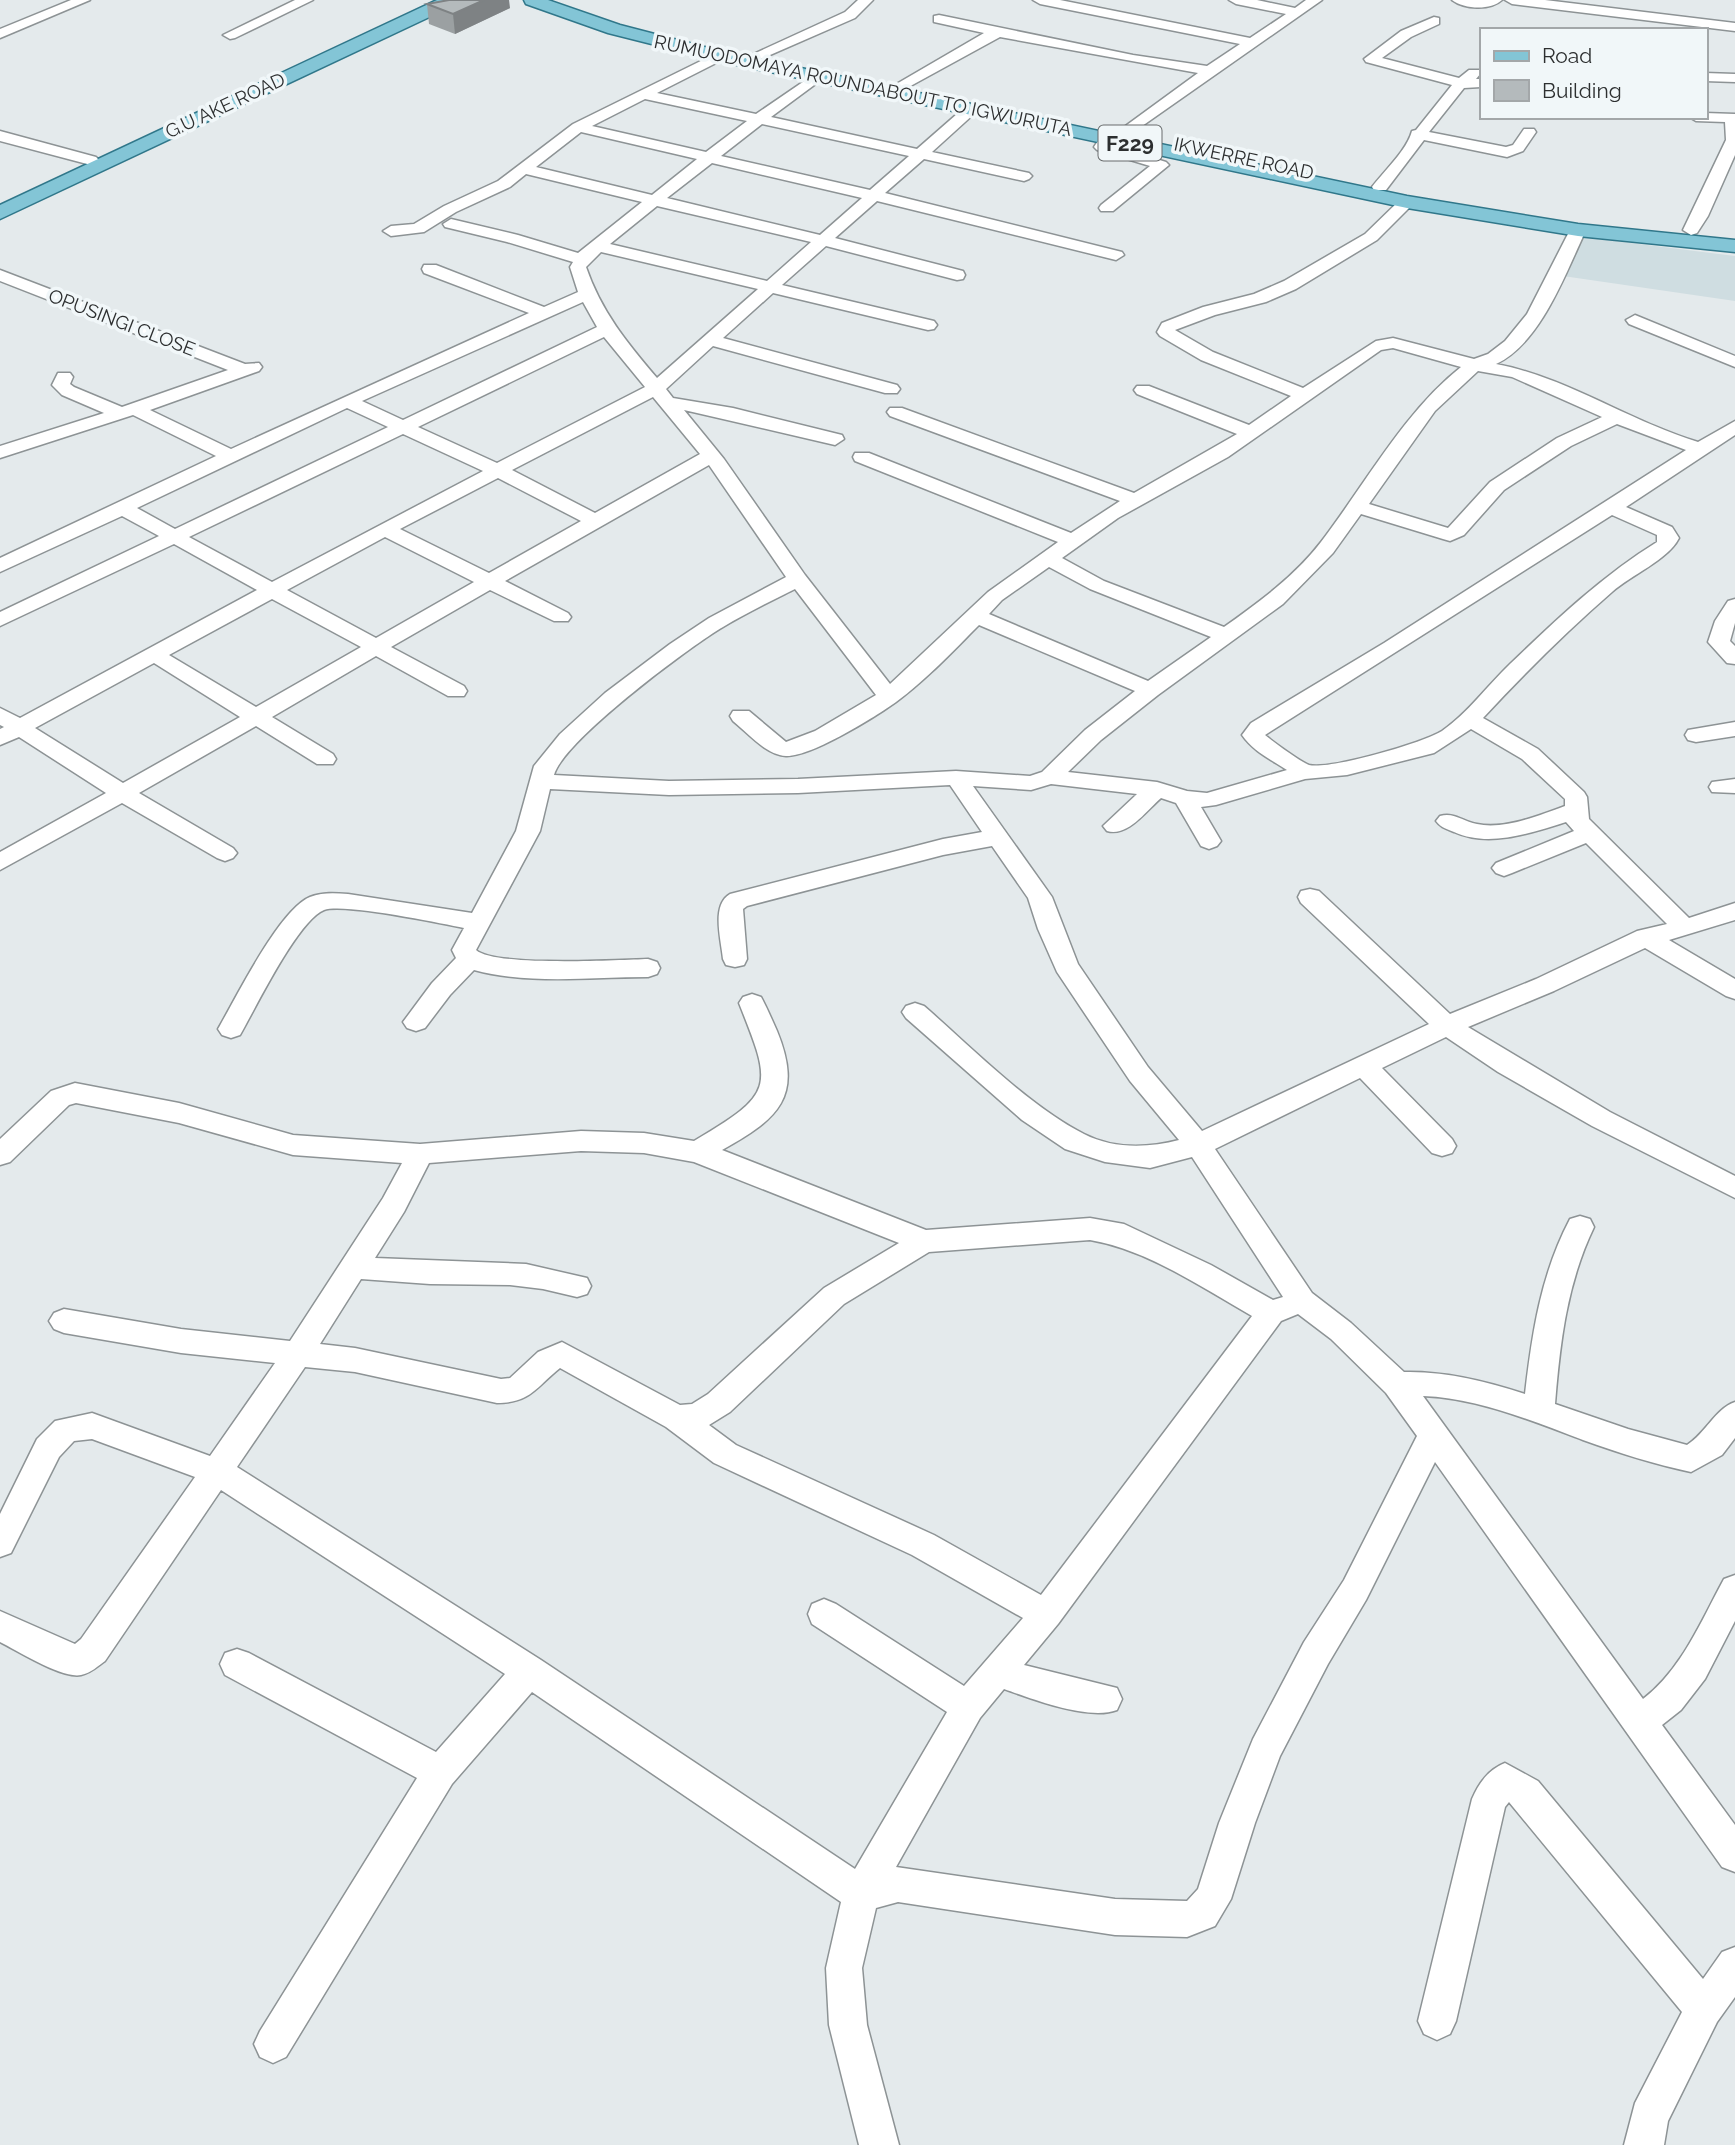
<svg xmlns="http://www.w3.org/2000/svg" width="1735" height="2145" viewBox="0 0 1735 2145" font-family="Raleway,sans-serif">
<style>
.built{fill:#cfdde1}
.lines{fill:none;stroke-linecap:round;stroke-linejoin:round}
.minor-casing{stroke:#8d9395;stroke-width:3}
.major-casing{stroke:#30778a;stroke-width:3}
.minor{fill:#fff;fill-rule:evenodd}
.major{fill:#83c5d6;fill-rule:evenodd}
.wall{fill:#9ba0a2}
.shaded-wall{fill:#7e8284}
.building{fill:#b4babc;stroke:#7e8284;stroke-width:2}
.labels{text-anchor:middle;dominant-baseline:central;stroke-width:7;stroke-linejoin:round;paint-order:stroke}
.far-street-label{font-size:19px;fill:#2d2f30;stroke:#f1f7f9}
.shield{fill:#f1f7f9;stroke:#686b6c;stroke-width:2}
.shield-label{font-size:21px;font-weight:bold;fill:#2d2f30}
</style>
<rect width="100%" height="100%" fill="#e4eaec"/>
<!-- built -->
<path class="built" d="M1583,237L1735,256V301L1556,275Z"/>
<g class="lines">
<!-- minor casing -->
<g class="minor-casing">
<path id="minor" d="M71,0H90L0,38V29Z
M295,0H313L235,38L230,39L223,35Z
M858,0H873L855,18L761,59H751L749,56L845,12Z
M1033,0H1060L1250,38L1286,14L1236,4L1229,0H1257L1295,8L1306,0H1322L1125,138L1117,133L1120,130L1198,73L1000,37L905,89H895L893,86L984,33L934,22V16L939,15L1133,55L1207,66L1240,44L1040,4Z
M1452,0H1502C1490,11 1464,9 1452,0Z
M1505,0H1545L1735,23V31L1512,4Z
M1434,17L1439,18V24L1411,37L1382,58L1459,78L1469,70H1479L1481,73L1476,79H1481V87L1464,88L1429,132L1506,147L1513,145L1524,129H1534L1536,132L1523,151L1507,157L1424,140L1386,190H1374L1372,187C1385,170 1407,150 1412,131L1416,130L1452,85L1366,62L1364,59L1401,31Z
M719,52L726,56L724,59L657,93L756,114L816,73L821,74V80L771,117L917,149L965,107H975L977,110L975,113L932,152L1029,173L1032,176L1029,179L1024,181L924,159L885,193L1122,252L1124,255L1116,260L877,201L835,238L963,271L965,275L963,279L957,280L826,246L782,285L934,321L937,325L934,329L928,330L773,293L723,338L897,385L900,389L897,393H885L713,346L666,389L673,398L733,408L842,435L844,439L835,445L684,410L724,459L805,575L890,684L988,592L1058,542L855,461L853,457L855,453H869L1071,533L1120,501L890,416L887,412L890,408H902L1134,493L1237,434L1137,394L1134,390L1137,386H1149L1249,425L1291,396L1201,360L1160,336L1157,332L1162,323L1203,307L1254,294L1284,281L1365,234L1401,199L1407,197L1415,202L1377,240L1296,289L1266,302L1215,315L1175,330L1213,352L1303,388L1376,341L1393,338L1474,359L1488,354L1505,341L1527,314L1570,230L1578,225L1586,230C1566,272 1541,343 1496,364C1566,377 1629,421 1698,442L1735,421V435L1626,507L1672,527L1679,538C1668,560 1631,575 1612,592C1567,631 1524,674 1483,718L1538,749L1584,792L1587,797L1589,819L1689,918L1735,903V920L1669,940L1735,979V999L1726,996L1645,948L1554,991L1468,1027L1610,1112L1735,1176V1198L1592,1126L1498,1072L1446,1037L1382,1068L1452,1139L1456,1146L1452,1153L1442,1156L1432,1153L1360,1078L1215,1149L1312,1293L1351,1323L1404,1372C1446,1371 1486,1381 1525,1394C1532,1333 1541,1274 1570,1219L1580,1216L1590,1219L1594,1227C1567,1283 1560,1342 1555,1404L1628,1429L1687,1445C1706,1433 1715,1409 1735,1402V1438L1722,1455L1691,1472C1654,1464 1619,1453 1583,1440C1532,1421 1478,1398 1423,1396L1643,1699C1682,1669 1701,1621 1724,1579L1735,1575V1621L1705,1679L1681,1710L1662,1725L1735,1825V1872L1722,1867L1435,1462L1366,1600L1328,1664L1280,1756L1255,1823L1231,1899L1215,1926L1187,1937L1115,1935L898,1902L876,1908L862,1968L867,2025L899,2145H859L829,2025L826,1968L841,1902L532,1692L452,1784L286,2057L273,2063L260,2057L254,2044L260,2031L417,1778L225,1675L220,1664L225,1653L237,1649L249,1653L436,1752L505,1674L221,1490L105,1661C98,1666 91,1673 81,1675C62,1679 18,1651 0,1642V1611L75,1644L81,1639L195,1477L92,1439L74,1441L59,1457L11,1553L0,1557V1514L37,1439L55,1421L92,1413L210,1456L275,1363L181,1353L64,1333L54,1329L49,1321L54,1313L64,1309L181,1329L290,1341L383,1198L402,1163L293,1155L179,1123L76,1103L69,1105L10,1162L0,1165V1139L51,1091L75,1083L179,1103L293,1135L420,1144L581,1131L644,1133L694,1141C775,1093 773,1088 739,1003L743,997L752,994L761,997C767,1008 772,1020 777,1031C804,1097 778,1119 722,1150L926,1230L1090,1218L1124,1224L1211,1265L1273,1300L1283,1297L1192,1157L1150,1168L1105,1162L1065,1149L1022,1120L906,1018L902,1012L906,1006L915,1003L924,1006C970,1046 1030,1107 1084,1134C1113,1149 1148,1148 1179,1140L1130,1081L1057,972L1038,929L1028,898L992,846L943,855L747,906L743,909L747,959L744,965L735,967L726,965L723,959C721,939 711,905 730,894L943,839L982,832L950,785L798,793L669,795L550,789L540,831L476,950C495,967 618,960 648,959L657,962L660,968L657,974L648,977C592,977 529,985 474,970L450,995L425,1028L416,1031L407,1028L403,1022L432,983L456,958L452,950L464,928C439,923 344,903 324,910C298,920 255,1009 240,1035L231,1038L222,1035L218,1029C236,998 279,910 310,897C322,892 336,893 348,894L472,913L516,831L534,766L560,734L605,693L670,644L709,618L786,577L709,465L505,581L568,613L571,617L568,621H554L490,590L391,647L464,686L467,691L464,696H448L376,656L272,717L333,754L336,759L333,764H317L256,726L139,793L233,848L237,853L233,858L225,861L217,858L122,803L0,870V852L106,793L19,737L0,745V729L4,727L0,725V708L20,718L257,590L174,544L0,626V612L159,536L122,516L0,572V558L216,456L133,415L0,458V446L104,413L62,395L52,385L58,373H70L73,377L70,384L74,387L122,407L228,370L0,281V270L245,364L259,363L262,367L259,371L150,410L231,449L529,313L424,273L422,269L424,265H436L544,307L578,292L570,267L573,262L507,242L445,227L443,224L451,219L518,235L578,253L642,202L526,174L510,187L456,212L424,232L391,236L383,231L391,226L414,224L444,206L498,181L573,124ZM645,99L747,121L706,152L592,126ZM762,124L909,156L870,190L721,156ZM581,132L697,159L652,195L536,167ZM712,163L862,198L820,235L667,198ZM657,206L811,242L767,281L610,244ZM601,252L758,289L657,378C627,343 601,311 586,267ZM583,302L597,327L403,420L362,401ZM604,337L645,387L497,463L418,427ZM1393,348L1461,367C1404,412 1364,486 1321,542C1294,577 1259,602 1224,627L1104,581L1062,558L1118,518L1228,457L1381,350ZM1478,371L1512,377L1602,417L1557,438L1490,482L1448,528L1369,504L1435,411ZM653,397L700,454L595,513L512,470ZM347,408L388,427L175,529L137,508ZM1617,424L1686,450L1384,643L1251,723L1242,735C1253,751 1270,759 1287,770L1207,793L1187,791L1157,782L1068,772L1101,740L1158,695L1283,604L1333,553L1361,514L1443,539L1450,541L1464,535L1504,490L1571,446ZM403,434L483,471L272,582L189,537ZM498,478L581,521L489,573L400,529ZM1612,515L1657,535V542C1602,576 1556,620 1510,664C1487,686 1468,713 1442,731C1423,743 1329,770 1309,765C1301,762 1272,741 1265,735ZM385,537L474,582L376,638L287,590ZM1049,567L1090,589L1211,637L1148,681L989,614L1002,600ZM795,589L876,695L815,731L786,742L749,711H733L730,716L733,721C748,733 766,755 786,756C811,757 875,717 896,702C926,680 953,651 979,625L1135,691L1085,730L1042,772L1030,776L956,771L798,779L669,781L554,775C563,741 689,647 723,627C746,613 771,601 795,589ZM272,599L361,647L256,707L169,655ZM154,663L240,717L123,783L35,728ZM1471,729L1522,759L1565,799V806C1540,815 1504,830 1477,824C1463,822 1455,812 1440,816L1436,821C1441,828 1447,829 1454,832C1489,848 1531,833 1566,822L1574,831L1496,863L1492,868L1496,873L1504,876L1512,873L1586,843L1667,924L1637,931L1536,979L1450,1014L1319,891L1310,889L1301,891L1298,897L1301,903L1429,1024L1202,1131L1148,1067L1078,964L1052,897L973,786L1031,790L1051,784L1137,794L1103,826L1107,831C1128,837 1146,811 1161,798L1176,803L1201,846L1209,849L1217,846L1221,841L1201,807L1216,805L1305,779L1347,775L1434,753ZM581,1151L644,1153L694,1162L899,1243L824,1288L708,1394L692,1404L680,1405L562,1342L538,1352L510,1378L501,1379L355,1348L320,1344L361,1279L430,1284L510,1285L543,1289L577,1297L587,1294L591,1286L587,1278L526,1264L375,1258L404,1212L429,1163ZM1090,1240C1148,1250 1201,1287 1252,1316L1041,1595L934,1535L736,1445L709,1425L730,1412L844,1304L929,1252ZM1298,1314L1331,1339L1386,1393L1417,1436L1344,1580L1304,1642L1253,1739L1219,1823L1198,1889L1187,1901L1115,1899L896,1867L980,1718L1004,1689C1032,1699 1089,1721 1117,1710L1122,1699L1117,1688L1024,1665L1058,1624L1281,1321ZM305,1367L355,1372L497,1403C531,1403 537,1386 560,1368L666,1427L714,1463L912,1555L1023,1618L964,1686L836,1604L824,1599L812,1604L808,1614L812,1624L947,1712L855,1869L541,1660L237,1467Z
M1705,73L1735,74V82L1705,81Z
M1705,113L1735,114V155L1708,216L1697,233L1691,235L1683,230L1726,140L1725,122L1696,121L1689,117H1705Z
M0,131L96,157L99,160L91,165L0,141Z
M1108,134L1116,139L1111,145L1166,162L1169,165L1113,211H1101L1099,208L1101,205L1150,166L1097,150L1094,147C1098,141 1101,136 1108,134Z
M1635,315L1735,356V367L1629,324L1626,320Z
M1735,599V623L1730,641L1735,646V664L1727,663L1708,642L1715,621L1728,601Z
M1735,722V736L1696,742L1688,740L1685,735L1688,730Z
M1735,779V793L1712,792L1709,787L1712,782Z
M1505,1763L1538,1781L1703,1979L1722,1952L1735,1947V1997L1717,2022L1668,2121L1664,2145H1624L1635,2103L1682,2012L1509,1802L1505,1807L1456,2021L1450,2034L1437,2040L1424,2034L1418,2021L1472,1799C1479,1783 1488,1770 1505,1763Z"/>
</g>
<!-- major casing -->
<g class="major-casing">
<path id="major" d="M437,0H459L457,4L0,219V205Z
M524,0H548L620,25L720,51L1407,196L1578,224L1735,240V252L1578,236L1407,208L719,61L608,33L526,4Z"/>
</g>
<!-- minor -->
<use href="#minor" class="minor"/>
<!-- major -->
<use href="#major" class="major"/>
</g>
<!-- wall -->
<path class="wall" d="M427,4L510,8L455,34L429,24Z"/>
<!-- shaded-wall -->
<path class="shaded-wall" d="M484,0H509L510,8L455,34L453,14Z"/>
<!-- building -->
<path class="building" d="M449,0H484L453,14L427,4Z"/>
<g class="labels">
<!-- far-street labels -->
<g class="far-street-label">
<text transform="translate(863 85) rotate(12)">RUMUODOMAYA ROUNDABOUT TO IGWURUTA</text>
<text transform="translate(225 105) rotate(-25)">G.U AKE ROAD</text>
<text transform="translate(1244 158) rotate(12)">IKWERRE ROAD</text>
<text transform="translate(122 322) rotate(21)">OPUSINGI CLOSE</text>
</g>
<!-- shield labels -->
<rect class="shield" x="1098.5" y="125.5" width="63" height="35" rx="5"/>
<g class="shield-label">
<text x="1130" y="143">F229</text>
</g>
</g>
<!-- legend -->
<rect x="1480" y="28" width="228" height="91" fill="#f1f7f9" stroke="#a3a7a9" stroke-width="2"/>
<rect x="1494" y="51" width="35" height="10" fill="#83c5d6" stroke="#a3a7a9" stroke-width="2"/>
<text x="1542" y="63" font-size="21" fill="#2d2f30">Road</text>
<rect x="1494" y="80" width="35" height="21" fill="#b4babc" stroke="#a3a7a9" stroke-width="2"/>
<text x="1542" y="98" font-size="21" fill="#2d2f30">Building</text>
</svg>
